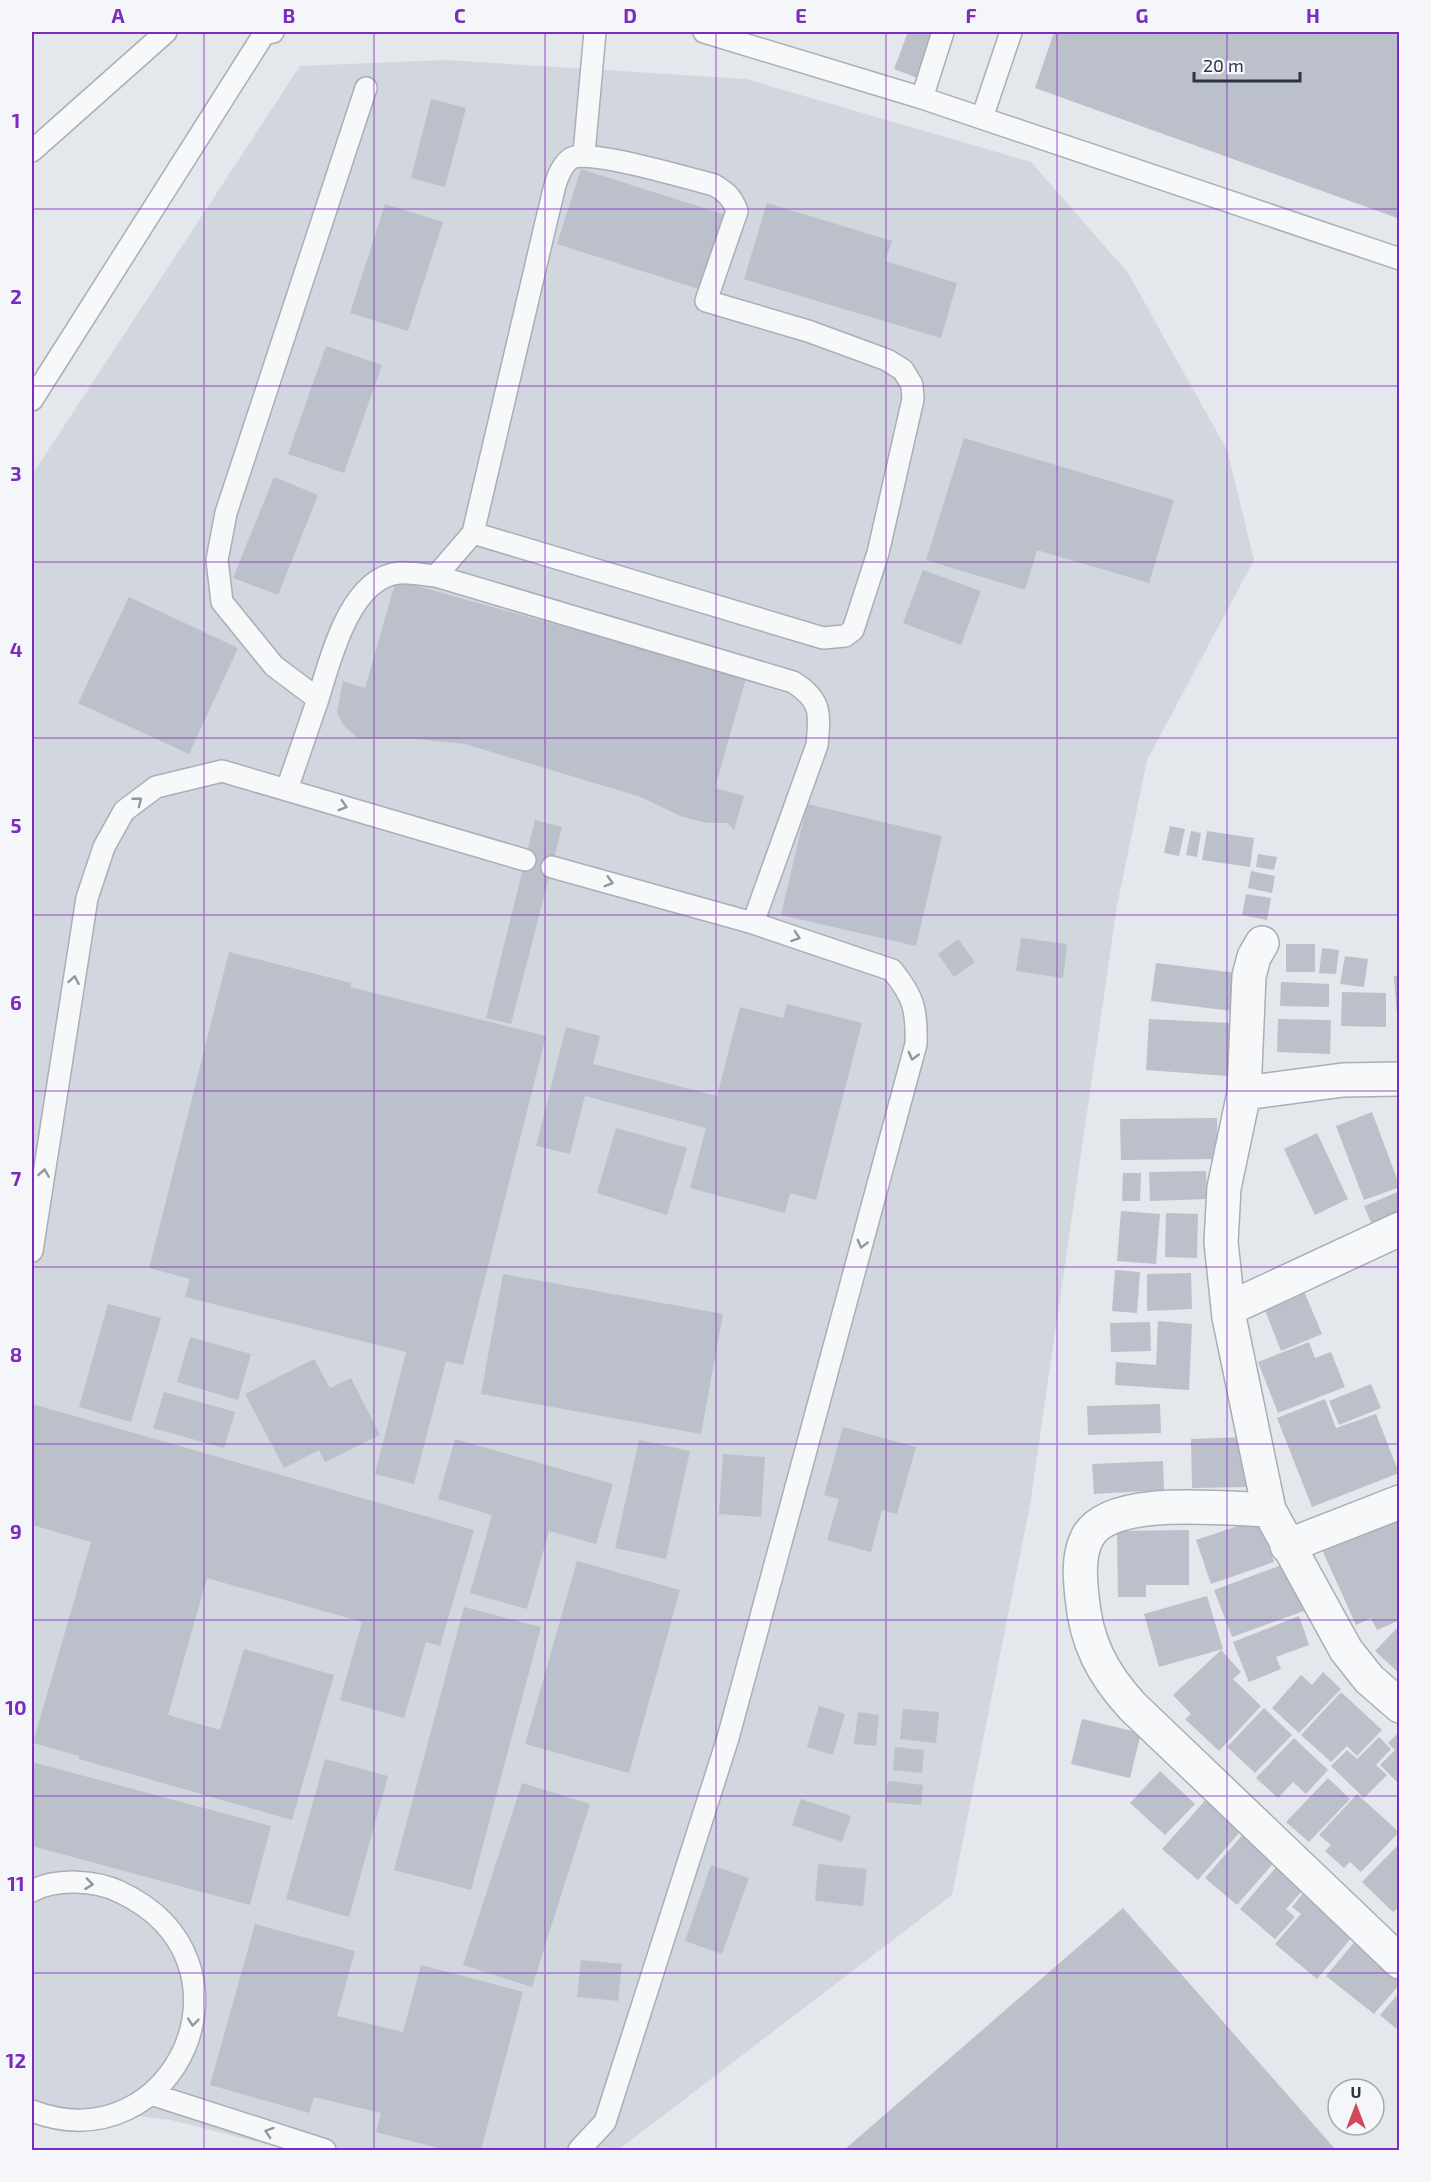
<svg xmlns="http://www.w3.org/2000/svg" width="1431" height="2182" viewBox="0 0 1431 2182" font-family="'Exo 2',sans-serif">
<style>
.built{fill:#d2d6de}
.building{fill:#bbc0ca}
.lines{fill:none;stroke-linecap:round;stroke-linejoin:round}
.service-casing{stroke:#a9aeb7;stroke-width:24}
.minor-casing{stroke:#a9aeb7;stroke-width:36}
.service{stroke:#f7f8fa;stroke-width:21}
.minor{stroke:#f7f8fa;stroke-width:33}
.oneway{stroke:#9196a0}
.grid{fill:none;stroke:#7b2cbf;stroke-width:1.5;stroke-opacity:0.55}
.neatline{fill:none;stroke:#7b2cbf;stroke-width:2}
.grid-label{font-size:20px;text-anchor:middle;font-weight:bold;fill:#7b2cbf}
</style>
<rect width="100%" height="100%" fill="#e4e7ec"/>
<!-- built -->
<path class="built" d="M445,60L746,79L1031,162L1128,273L1227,450L1254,560L1147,760L1117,906L1030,1505L952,1895L618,2150H290L171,2120L32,2104V475L300,66Z"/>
<!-- building -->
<path class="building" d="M908,32H936L920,79L894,69Z
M1054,32H1400V219L1035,88Z
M431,99L466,108L445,187L411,178Z
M581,169L729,216L705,291L557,244Z
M767,203L892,241L885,261L957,283L941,338L744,279Z
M385,204L443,222L408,331L350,313Z
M326,346L382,365L344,473L288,454Z
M964,438L1174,500L1149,583L1037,550L1025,590L926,560Z
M274,477L318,495L278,595L233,578Z
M923,570L981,591L961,645L903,623Z
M396,580L746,678L715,788L744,796L734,830L727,823H707L680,816L641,797L465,744L418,739H359L343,725L337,712L343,681L365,688Z
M129,597L238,648L189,754L78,703Z
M807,804L942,836L916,946L781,915Z
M535,820L562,827L511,1024L486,1018Z
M1170,826L1185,829L1179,856L1164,853Z
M1191,831L1201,833L1197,857L1186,855Z
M1207,831L1254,838L1250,867L1202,860Z
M1258,854L1277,857L1274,870L1256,867Z
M1251,871L1275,876L1272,893L1248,888Z
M1246,894L1271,898L1267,920L1242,915Z
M1021,938L1067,944L1063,978L1016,971Z
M958,939L975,962L954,977L938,954Z
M1286,944H1315V972H1286Z
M1322,948L1339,950L1336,974L1319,973Z
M229,952L351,983L350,987L546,1036L463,1365L446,1361L414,1484L375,1474L406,1352L185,1297L190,1279L149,1268Z
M1345,956L1368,959L1364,987L1340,984Z
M1156,963L1237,973L1232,1011L1151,1001Z
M1400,975V1030H1398L1394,976Z
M1281,982L1329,984V1007L1280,1006Z
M1342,992L1386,993V1027L1341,1026Z
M787,1004L862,1023L816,1200L790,1193L785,1213L690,1188L706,1128L585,1096L570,1154L536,1146L566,1027L600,1036L593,1064L717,1096L740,1007L783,1018Z
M1149,1019L1231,1023L1228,1076L1146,1070Z
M1278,1019L1331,1020L1330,1054L1277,1052Z
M1372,1112L1400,1187L1364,1200L1336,1126Z
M1217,1118L1218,1159L1121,1160L1120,1119Z
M616,1128L687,1148L667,1215L597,1193Z
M1317,1133L1348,1199L1315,1215L1284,1149Z
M1206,1171L1207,1199L1150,1201L1149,1172Z
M1123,1173H1141L1140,1201H1122Z
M1400,1191V1213L1372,1225L1364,1206Z
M1121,1211L1160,1214L1156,1264L1117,1261Z
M1166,1213L1198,1214L1197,1258L1165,1257Z
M1115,1270L1140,1272L1137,1313L1112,1311Z
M1191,1273L1192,1309L1147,1311V1274Z
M503,1274L723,1314L701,1434L481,1394Z
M1303,1289L1322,1334L1281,1351L1263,1305Z
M108,1304L161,1318L131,1422L79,1407Z
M1158,1321L1192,1324L1189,1390L1115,1385L1116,1362L1156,1365Z
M1150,1322L1151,1351L1111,1352L1110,1323Z
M190,1337L251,1354L238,1400L177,1382Z
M1309,1342L1315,1358L1331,1352L1345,1387L1278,1413L1258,1362Z
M314,1359L330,1388L351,1378L380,1435L325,1462L319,1450L284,1468L245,1394Z
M1371,1384L1381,1408L1339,1425L1329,1401Z
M164,1392L235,1412L224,1448L153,1428Z
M1325,1399L1336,1428L1376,1414L1399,1473L1312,1507L1277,1418Z
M32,1404L474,1530L440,1646L426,1642L404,1718L340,1700L362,1622L207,1578L168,1715L220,1730L244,1649L334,1675L292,1820L79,1759V1756L33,1743L91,1542L32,1525Z
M1160,1404L1161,1433L1088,1435L1087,1406Z
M843,1427L916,1447L897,1514L882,1510L871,1552L827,1540L839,1499L824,1495Z
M1245,1437L1246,1487L1192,1488L1191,1439Z
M455,1439L613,1484L596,1544L549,1531L527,1609L470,1593L492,1515L438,1499Z
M639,1440L690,1451L666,1559L615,1548Z
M723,1454L765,1457L761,1517L719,1514Z
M1163,1461L1164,1490L1094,1494L1092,1464Z
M1400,1508V1620L1377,1630L1371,1618L1356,1625L1319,1543Z
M1259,1519L1274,1562L1211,1584L1196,1540Z
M1189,1530V1585H1146V1597H1118L1117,1531Z
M1295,1560L1312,1608L1232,1637L1214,1590Z
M577,1561L680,1590L629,1773L525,1744Z
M1207,1596L1223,1649L1159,1667L1144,1614Z
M464,1607L541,1627L471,1890L394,1870Z
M1299,1616L1309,1645L1276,1657L1281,1669L1249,1682L1233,1642Z
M1400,1625V1674L1375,1651Z
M1221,1650L1241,1672L1233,1679L1261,1706L1219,1751L1185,1719L1191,1714L1173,1695Z
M1323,1672L1341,1689L1299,1733L1272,1708L1301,1675L1312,1685Z
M1341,1692L1382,1730L1357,1756L1347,1746L1331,1762L1301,1735Z
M819,1706L845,1714L833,1755L807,1747Z
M1264,1708L1292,1735L1255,1773L1227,1747Z
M903,1709L939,1712L936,1743L900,1739Z
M858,1712L879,1715L876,1746L854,1744Z
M1082,1719L1141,1733L1130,1778L1071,1764Z
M1400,1731V1785L1380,1765L1395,1750L1388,1743Z
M1379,1737L1391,1749L1376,1765L1387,1775L1364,1798L1331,1766L1347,1750L1357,1759Z
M1294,1738L1328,1770L1306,1794L1293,1782L1278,1798L1256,1778Z
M895,1747L924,1750L922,1773L893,1770Z
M325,1759L388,1776L349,1917L286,1899Z
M32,1762L271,1826L250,1905L32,1846Z
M1160,1771L1195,1804L1165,1835L1130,1803Z
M1328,1778L1350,1799L1309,1842L1286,1822Z
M888,1781L923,1785L921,1805L886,1802Z
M522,1783L590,1804L532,1987L463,1965Z
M1211,1794L1246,1825L1198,1880L1162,1849Z
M1357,1794L1399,1832L1361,1872L1350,1862L1344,1868L1325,1851L1331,1845L1319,1835Z
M801,1799L851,1816L842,1842L792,1825Z
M1251,1825L1283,1852L1237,1905L1205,1878Z
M1400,1843V1906L1393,1912L1362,1882Z
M1284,1858L1311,1881L1286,1909L1295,1917L1275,1939L1240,1909Z
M818,1864L867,1869L863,1906L815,1901Z
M711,1865L749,1878L722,1954L685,1941Z
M1307,1888L1358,1930L1317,1979L1275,1944L1301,1914L1292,1907Z
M1123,1908L1336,2150H844Z
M255,1924L355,1951L337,2016L403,2032L421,1965L523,1992L481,2150H446L376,2132L381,2113L314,2097L309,2113L210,2085Z
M1361,1934L1400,1965V1984L1374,2014L1326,1976Z
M581,1960L622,1964L618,2001L577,1997Z
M1400,1992V2032L1380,2015Z"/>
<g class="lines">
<!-- service casing -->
<g class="service-casing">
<path id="service" d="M704,32L922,98L1400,259
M922,98L943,32
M982,118L1011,32
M32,151L166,32
M584,154L595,32
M32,400L264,34L273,32
M436,576L473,533L548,214C553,197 555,171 570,159C584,147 690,179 714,185C726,192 732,197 737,211L706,301L808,331L887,360L903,370L912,385L913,399L878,553L853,630L845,636L823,638L473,533
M318,699C330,661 349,578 399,573C410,572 424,575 436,576L793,682C822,700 820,714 817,745L753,923
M287,789L318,699L274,666L222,602L217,560L226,513L366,88
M552,867L753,923L892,970C914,997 917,1010 916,1044L728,1738L605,2122L579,2150
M32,1251L87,898L104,847L124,811L156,787L222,771L525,860
M32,1891C56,1878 96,1880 120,1892C267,1961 175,2165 32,2111
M151,2094L325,2150"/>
</g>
<!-- minor casing -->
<g class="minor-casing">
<path id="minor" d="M1400,1079L1343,1080L1244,1093L1224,1188L1221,1242L1229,1317L1269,1510L1346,1650L1369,1679L1400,1706
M1244,1093L1249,976L1254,957L1262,943
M1228,1309L1400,1229
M1269,1510C1226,1509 1108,1494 1087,1538C1078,1556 1080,1578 1082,1597C1086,1642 1102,1673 1132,1706L1400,1962
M1287,1546L1400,1502"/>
</g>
<!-- service -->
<use href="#service" class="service"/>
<!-- minor -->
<use href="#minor" class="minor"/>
</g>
<!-- one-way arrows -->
<defs><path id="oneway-chevron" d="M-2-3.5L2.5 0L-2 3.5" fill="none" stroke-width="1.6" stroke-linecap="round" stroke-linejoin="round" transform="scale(1.5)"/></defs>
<g class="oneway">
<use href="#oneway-chevron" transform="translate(138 801) rotate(-38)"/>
<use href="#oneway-chevron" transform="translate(343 806) rotate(17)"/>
<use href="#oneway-chevron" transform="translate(609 882) rotate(16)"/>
<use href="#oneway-chevron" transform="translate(796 937) rotate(19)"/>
<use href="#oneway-chevron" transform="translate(74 980) rotate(-80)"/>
<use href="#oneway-chevron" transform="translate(913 1056) rotate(105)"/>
<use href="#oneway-chevron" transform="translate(44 1173) rotate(-81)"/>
<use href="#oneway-chevron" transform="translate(862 1244) rotate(105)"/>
<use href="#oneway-chevron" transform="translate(89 1884) rotate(7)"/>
<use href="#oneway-chevron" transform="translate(193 2022) rotate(96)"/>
<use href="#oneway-chevron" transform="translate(269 2132) rotate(-162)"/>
</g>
<!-- grid -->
<path class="grid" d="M204,32V2150M374,32V2150M545,32V2150M716,32V2150M886,32V2150M1057,32V2150M1227,32V2150M32,209H1400M32,386H1400M32,562H1400M32,738H1400M32,915H1400M32,1091H1400M32,1267H1400M32,1444H1400M32,1620H1400M32,1796H1400M32,1973H1400"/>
<!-- border -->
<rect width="1431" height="2182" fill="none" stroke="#f4f6f9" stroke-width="66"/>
<!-- north arrow -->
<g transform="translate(1356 2107)"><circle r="28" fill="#f4f6f9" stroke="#a4a8b1" stroke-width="1.5"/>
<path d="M0-4.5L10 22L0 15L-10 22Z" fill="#d1495b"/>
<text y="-9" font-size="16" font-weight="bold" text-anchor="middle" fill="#2b3445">U</text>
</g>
<!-- scale -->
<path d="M1194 72v9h106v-9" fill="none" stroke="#2b3445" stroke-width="3"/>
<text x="1203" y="72" font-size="18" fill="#2b3445" stroke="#f4f6f9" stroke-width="4.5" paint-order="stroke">20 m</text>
<rect x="33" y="33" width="1365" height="2116" class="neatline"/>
<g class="grid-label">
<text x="118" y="23">A</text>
<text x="289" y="23">B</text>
<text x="460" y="23">C</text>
<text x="630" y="23">D</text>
<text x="801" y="23">E</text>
<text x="971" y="23">F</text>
<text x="1142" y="23">G</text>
<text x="1313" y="23">H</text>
<text x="16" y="128">1</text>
<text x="16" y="304">2</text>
<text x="16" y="481">3</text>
<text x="16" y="657">4</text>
<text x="16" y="833">5</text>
<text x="16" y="1010">6</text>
<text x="16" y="1186">7</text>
<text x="16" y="1362">8</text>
<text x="16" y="1539">9</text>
<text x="16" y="1715">10</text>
<text x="16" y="1891">11</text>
<text x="16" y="2068">12</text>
</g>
</svg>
